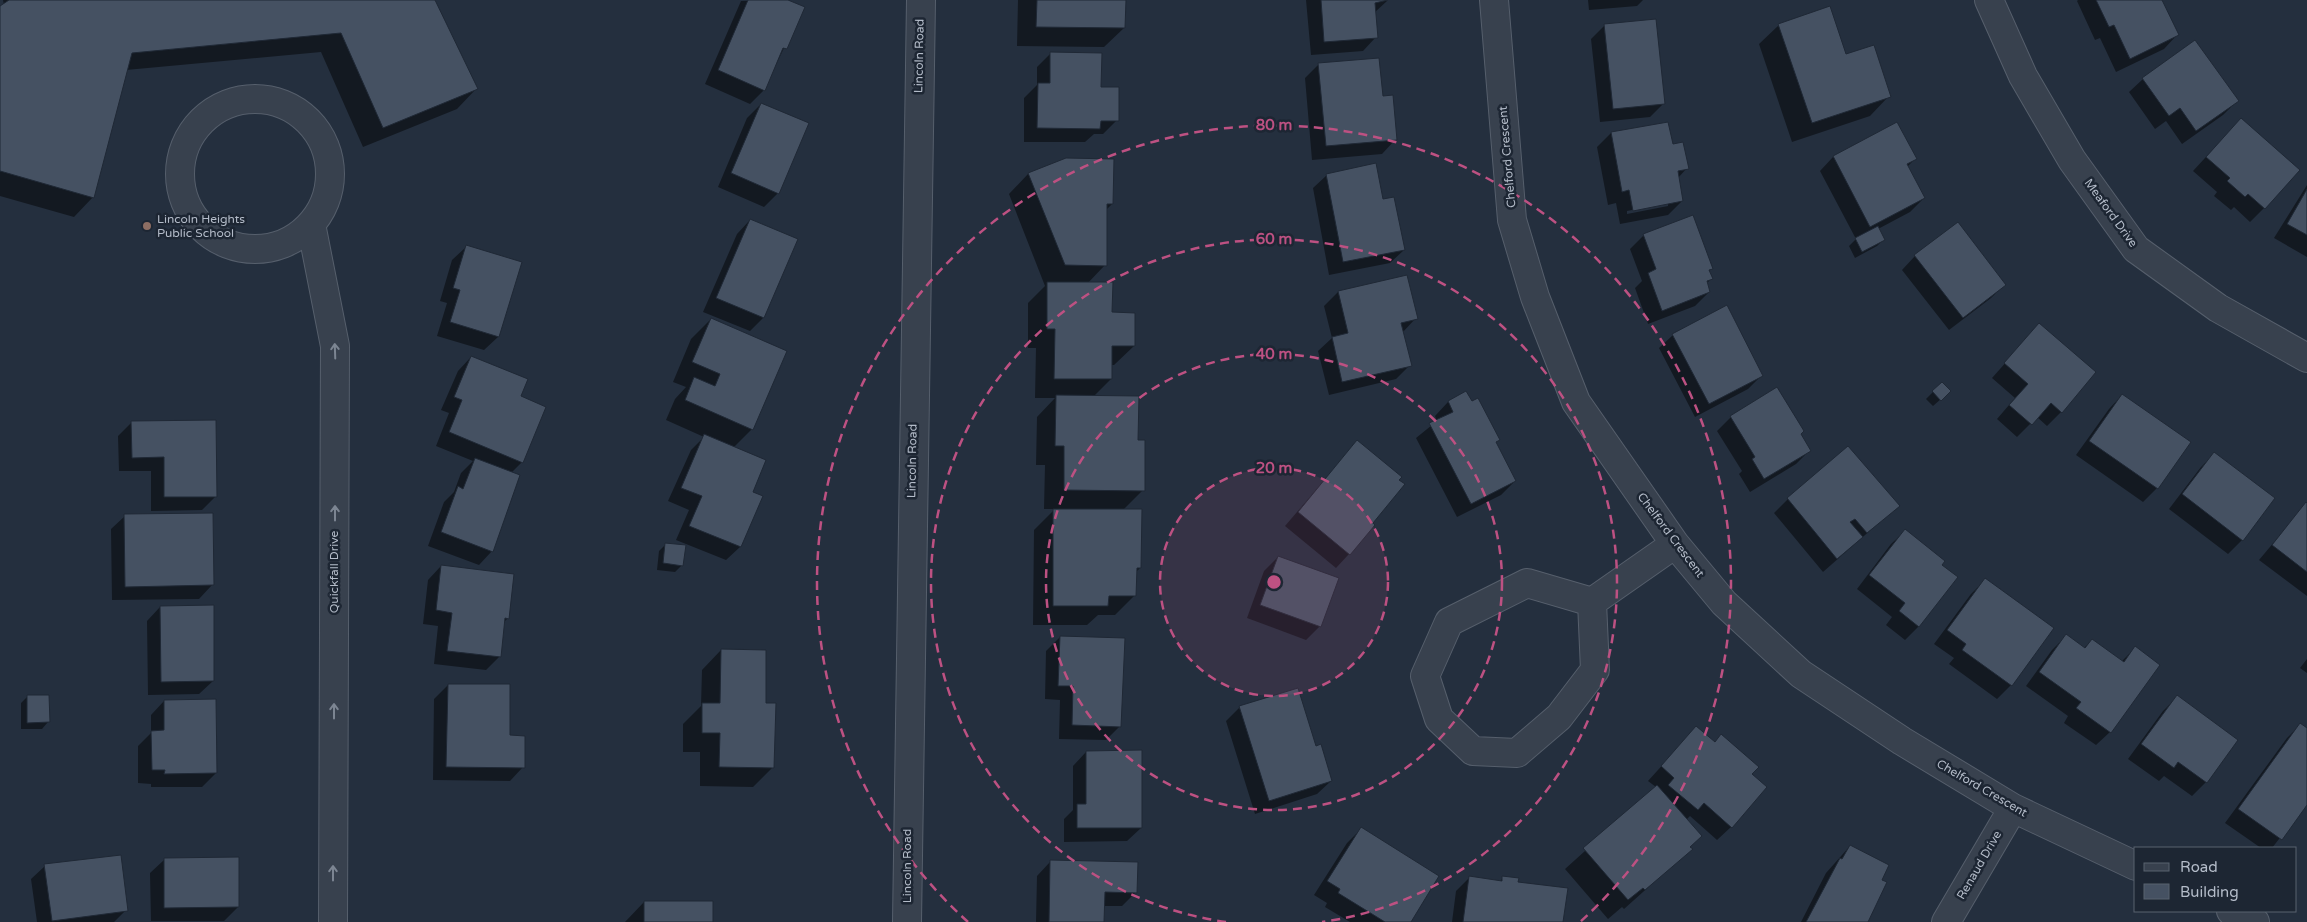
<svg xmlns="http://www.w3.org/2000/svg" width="2307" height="922" viewBox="0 0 2307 922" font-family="'Varela Round',sans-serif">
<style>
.shadow{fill:#0007;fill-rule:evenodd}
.building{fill:#455162;stroke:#1f2835}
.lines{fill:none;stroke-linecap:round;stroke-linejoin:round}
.street-casing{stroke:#565f6c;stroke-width:30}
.street{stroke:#38414e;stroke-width:28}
.oneway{stroke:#7c8592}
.ring{fill:none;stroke:#bd5182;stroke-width:2.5;stroke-dasharray:9 6}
.education-dot{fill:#8d6e63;stroke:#1d2633;stroke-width:2}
.labels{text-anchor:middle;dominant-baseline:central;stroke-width:5;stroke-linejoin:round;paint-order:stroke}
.street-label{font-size:12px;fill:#b4bcc9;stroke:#1d2633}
.poi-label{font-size:12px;fill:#b4bcc9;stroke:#1d2633;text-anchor:start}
.centre{fill:#bd5182;stroke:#1d2633;stroke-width:2.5}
.ring-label{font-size:15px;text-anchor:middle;font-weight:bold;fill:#bd5182;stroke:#1d2633;stroke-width:5;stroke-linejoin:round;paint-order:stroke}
</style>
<rect width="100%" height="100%" fill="#242f3e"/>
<!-- shadow -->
<path class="shadow" d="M3,0H434L476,89L457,109L363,147L321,52L126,70L93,197L74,217L0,196V7L4,5Z
M785,0L803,8L764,90L750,104L705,84L741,1Z
M1018,0H1124V28L1104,47L1017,46Z
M1306,0H1387V1L1374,13L1376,37L1363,51L1311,55Z
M1588,0H1643L1637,6L1589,10Z
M2078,0H2160L2177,35L2164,49L2116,72L2100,38L2095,40L2077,1Z
M1605,25L1664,103L1650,117L1600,122L1591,39Z
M1779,25L1845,56L1889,96L1870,116L1792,142L1759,44Z
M1051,53L1100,88L1117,120L1103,134H1094L1085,142H1024V98L1037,85V67Z
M1319,64L1381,97L1395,140L1382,154L1312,160L1305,78Z
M2143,79L2237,101L2223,115L2182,144L2166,121L2155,129L2129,92Z
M761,104L778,193L764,207L718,187L747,118Z
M1667,123L1672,146L1687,168L1678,178L1682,201L1668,215L1620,224L1616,203L1608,205L1597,147L1611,133ZM1668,203V206L1627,214V211Z
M1896,124L1915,159L1907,167L1924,198L1910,212L1878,229L1883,240L1877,246L1855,258L1849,246L1856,239L1820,171L1833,157Z
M2228,133L2264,208L2250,222L2234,207L2231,210L2214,196L2217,192L2193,171Z
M1066,159L1112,204L1106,210L1105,265L1087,284L1134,346L1114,365H1111V379L1093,397L1137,441L1143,490L1123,510L1140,568L1135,573V595L1115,615H1098L1087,625H1033L1034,530L1055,509H1044L1045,465H1036L1037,417L1055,398H1035L1036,348H1028V303L1045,286L1009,194L1028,174Z
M1327,175L1382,200L1404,250L1390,263L1329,275L1313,188Z
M2307,185V257L2274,238Z
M750,220L797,240L763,318L750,331L703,312L737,234Z
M1644,235L1712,268L1708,272L1711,279L1706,284L1709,292L1695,306L1648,324L1635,288L1642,281L1630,249Z
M466,247L498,337L484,350L437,336L447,303L440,301L452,260Z
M1915,256L2004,285L1991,298L1949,330L1902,270Z
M1338,292L1416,318L1402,333L1410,365L1396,379L1329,395L1318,351L1332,338L1324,306Z
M711,319L752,429L733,448L751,492L761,497L740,547L726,560L676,540L689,510L668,501L691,450L704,437L666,420L675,399L686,387L673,382L691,339Z
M2039,325L2061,412L2047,426L2037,417L2017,437L1997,419L2015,398L1992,378Z
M1673,335L1762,375L1748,389L1695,417L1659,348Z
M471,357L519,397L522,462L511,473L492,551L479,565L428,546L444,502L454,492L461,473L473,461L436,446L449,413L441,410L458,371Z
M1942,383L1950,391L1933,406L1926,399Z
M1466,393L1498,440L1495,443L1515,481L1501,495L1457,517L1416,438L1437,421L1435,416L1448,402Z
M2122,395L2189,442L2157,488L2143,502L2076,455L2109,409Z
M1731,417L1800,434L1810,450L1796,464L1750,492L1739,474L1742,471L1717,431Z
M132,422L216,496L202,510L151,511V471H119L118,436Z
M1357,442L1371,523L1349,554L1336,568L1285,526Z
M2214,454L2242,540L2228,554L2169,509L2201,467Z
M1788,499L1898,506L1823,572L1774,513Z
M2306,504L2307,505V596L2259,560Z
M125,516L212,585L199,599L112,600L111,529Z
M1905,531L1956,578L1918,627L1905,640L1886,625L1892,617L1857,589L1891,544Z
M666,544L682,565L675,572L657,570L659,551Z
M1278,557L1320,626L1306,640L1247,618L1264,571Z
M441,566L508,618L504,622L500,656L486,670L434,664L438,626L423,624L428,580Z
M1985,580L2052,628L2011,685L1997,699L1949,664L1954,658L1934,644L1971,594Z
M160,607L213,681L199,694L148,695L147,621Z
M2066,636L2084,648L2092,640L2121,662L2135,648L2110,732L2096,745L2064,723L2068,716L2026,686L2052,650Z
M1060,637L1120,726L1106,740L1059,739L1060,700L1045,699L1046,651Z
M721,650L764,704L773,767L753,787L700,786V752H683V724L701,706L702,670Z
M2307,659V673L2300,668Z
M448,685L508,737L523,767L510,781L433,780L434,699Z
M28,696L48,722L42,729H21V703Z
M2177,697L2236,740L2206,782L2192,796L2164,776L2159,781L2128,759L2163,711Z
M164,701L216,773L202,787H151V784L138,783V746L151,733V715Z
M1240,707L1315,747L1331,781L1317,794L1255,814L1226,721Z
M2300,725L2307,729V803L2272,848H2261L2225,823L2287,738Z
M1696,728L1750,775L1731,827L1717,840L1690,816L1686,820L1691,849L1624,909L1622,907L1608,919L1565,869L1656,787L1648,781Z
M1086,752L1141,828L1127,841L1064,842V819L1073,810V766Z
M1361,829L1409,922H1350L1325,907L1327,903L1314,895L1347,843Z
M1850,846L1866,922H1801L1826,873Z
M164,860L238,907L224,921H151L150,873Z
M1050,862L1136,892L1122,906H1103V922H1036L1037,876Z
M45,866L126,910L114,922H37L31,879Z
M1469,878L1499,882L1503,878L1517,883L1562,922H1452L1456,891Z
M644,902L711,922H625Z"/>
<!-- building -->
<path class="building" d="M9,0H435L478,89L383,128L341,33L132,53L94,198L0,171V6Z
M748,0H788L805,7L787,49L783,48L765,91L718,70Z
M1037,0H1126L1125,28L1036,27Z
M1321,0H1388L1375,3L1378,38L1324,42Z
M2096,0H2162L2179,35L2130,59L2114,25L2109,27Z
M1830,6L1846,54L1874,45L1891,97L1812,123L1778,24Z
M1656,19L1665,104L1613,109L1604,24Z
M2195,40L2239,101L2196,131L2180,108L2169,116L2142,78Z
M1050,52L1102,53L1101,87H1119V121H1101L1100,129L1037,128L1038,83H1050Z
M1379,58L1383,96L1393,95L1397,140L1326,146L1318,63Z
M761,103L809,123L779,194L731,173Z
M2241,118L2300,170L2265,209L2248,194L2245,197L2227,181L2230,178L2206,157Z
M1668,122L1673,144L1683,142L1689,169L1678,171L1683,201L1633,211L1629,190L1622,192L1611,132Z
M1897,122L1917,159L1907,164L1925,198L1870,227L1833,156Z
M1066,158L1114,159L1113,204H1107V266L1065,265L1028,173Z
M1376,163L1383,199L1394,197L1405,250L1343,262L1326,174Z
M2307,189V235L2287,224Z
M1693,215L1713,269L1709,270L1713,279L1707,281L1710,292L1662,311L1648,273L1656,269L1643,234Z
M750,219L798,239L764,318L716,298Z
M1958,222L2006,285L1963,318L1914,255Z
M1878,226L1885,240L1862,252L1855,238Z
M466,245L522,262L499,337L450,322L460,290L453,288Z
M1407,275L1418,319L1401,323L1412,366L1342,382L1332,337L1348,333L1338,291Z
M1047,282H1113L1112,312L1135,313V346H1112V379H1054L1055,329H1047Z
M1727,305L1763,376L1709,404L1672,334Z
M711,318L787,351L753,430L685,400L694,377L715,386L720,374L692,362Z
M2039,323L2096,372L2062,413L2051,403L2032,425L2009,405L2028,384L2004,363Z
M471,356L528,379L521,396L546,407L523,463L449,432L462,400L454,397Z
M1942,382L1951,391L1941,401L1932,391Z
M1777,387L1804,431L1801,434L1811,451L1764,479L1752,459L1755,457L1730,416Z
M1466,391L1472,401L1478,398L1500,440L1496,442L1516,481L1471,504L1429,423L1453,412L1448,401Z
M2122,394L2191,442L2158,489L2089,441Z
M1056,395L1139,396L1138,440H1145V491L1064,490V446H1055Z
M216,420L217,497H164V457L132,458L131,421Z
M704,434L766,460L753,492L763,496L741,547L689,526L702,496L681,488Z
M1357,440L1402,477L1399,480L1405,484L1373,523L1375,525L1350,555L1298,512Z
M1848,446L1900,506L1867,533L1855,519L1850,522L1863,537L1837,559L1787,498Z
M2214,452L2275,498L2243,541L2182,494Z
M475,458L520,475L493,552L441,532L458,486L463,489Z
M2306,502L2307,503V572L2272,545Z
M1053,509H1142L1141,568H1137L1136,596H1109L1108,606H1053Z
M213,513L214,585L125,587L124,514Z
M1905,529L1945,561L1942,565L1958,577L1919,627L1899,611L1905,603L1869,575Z
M665,543L686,545L683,566L663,563Z
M1278,556L1339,578L1321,627L1260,605Z
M441,565L514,574L509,619L505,618L501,657L447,651L452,613L436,610Z
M1985,578L2054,628L2012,686L1962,650L1966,644L1947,630Z
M214,605V681L161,682L160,606Z
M2066,634L2085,648L2092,639L2124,662L2135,646L2160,665L2111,733L2076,708L2081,702L2039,672Z
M1060,636L1125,638L1121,727L1072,725L1073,686H1058Z
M721,649L766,650V703H776L774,768L719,767L720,733H702V703H720Z
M448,684H510V735L525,736V768L446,767Z
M1298,688L1316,746L1321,744L1332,781L1269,801L1239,706Z
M27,695H49L50,722L27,723Z
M2177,695L2238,740L2207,783L2178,762L2174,768L2141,744Z
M216,699L217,773L164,774L165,770H152L151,731L164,730V700Z
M2300,723L2307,728V805L2282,840L2238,809Z
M1696,726L1715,742L1721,734L1759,767L1752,774L1767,787L1732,828L1704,803L1698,810L1668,785L1674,778L1661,766Z
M1142,750V828H1077V804H1086V751Z
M1657,785L1702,836L1690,847L1693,849L1645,890L1643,888L1628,900L1583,848Z
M1361,827L1439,876L1411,922H1385L1338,893L1340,889L1327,881Z
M1850,845L1889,865L1882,880L1887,882L1868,922H1806L1840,858L1842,859Z
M121,855L128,911L52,921L44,864Z
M239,857V907L164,908V858Z
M1050,860L1138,862L1137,893L1105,892L1104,922H1049Z
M1469,876L1502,881V876L1519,878L1518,882L1568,888L1563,922H1463Z
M644,901H713V922H644Z"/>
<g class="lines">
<!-- street casing -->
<g class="street-casing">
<path id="street" d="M1494,0L1512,220L1535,297L1576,402L1675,544L1724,603L1801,674L1902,741L2013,808L2136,866
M1989,0L2023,76L2072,160L2136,249L2218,308L2307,358
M180 174a75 75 0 1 1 150 0a75 75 0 1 1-150 0Z
M311,224L335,346L333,922
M1527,583L1592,602L1595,670L1559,717L1517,753L1473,751L1439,719L1425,676L1449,622Z
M1592,602L1675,544
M2231,911L2255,922
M907,922L921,0
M1946,922L2013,808"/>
</g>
<!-- street -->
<use href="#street" class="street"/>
</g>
<!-- one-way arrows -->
<defs><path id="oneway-shaft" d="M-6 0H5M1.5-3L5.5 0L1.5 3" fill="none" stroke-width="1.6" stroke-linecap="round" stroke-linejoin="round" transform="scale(1.25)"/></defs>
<g class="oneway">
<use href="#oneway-shaft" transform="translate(335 351) rotate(-92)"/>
<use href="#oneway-shaft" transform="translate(335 513) rotate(-90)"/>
<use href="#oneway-shaft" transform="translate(334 711) rotate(-90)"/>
<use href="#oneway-shaft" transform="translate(333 873) rotate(-90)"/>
</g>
<!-- distance rings -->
<circle cx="1274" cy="582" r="114" fill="#bd5182" fill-opacity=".12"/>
<g class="ring">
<circle cx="1274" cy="582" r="114"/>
<circle cx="1274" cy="582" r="228"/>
<path d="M1226 922A343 343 0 1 1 1322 922"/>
<path d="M968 922A457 457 0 1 1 1580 922"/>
</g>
<!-- markers -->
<circle class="education-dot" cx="147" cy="226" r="5"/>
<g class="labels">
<!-- street labels -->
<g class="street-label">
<text transform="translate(919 56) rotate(-89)">Lincoln Road</text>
<text transform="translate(1507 157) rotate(-95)">Chelford Crescent</text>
<text transform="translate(2111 213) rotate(54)">Meaford Drive</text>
<text transform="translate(912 461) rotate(-89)">Lincoln Road</text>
<text transform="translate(1671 535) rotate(53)">Chelford Crescent</text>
<text transform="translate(334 572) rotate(-90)">Quickfall Drive</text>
<text transform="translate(1982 788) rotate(30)">Chelford Crescent</text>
<text transform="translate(1979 865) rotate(-60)">Renaud Drive</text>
<text transform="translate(907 866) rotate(-90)">Lincoln Road</text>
</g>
<!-- poi labels -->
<g class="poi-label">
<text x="157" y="219">Lincoln Heights<tspan x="157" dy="14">Public School</tspan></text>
</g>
</g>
<circle cx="1274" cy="582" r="8" class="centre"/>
<g class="ring-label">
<text x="1274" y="130">80 m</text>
<text x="1274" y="244">60 m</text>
<text x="1274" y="359">40 m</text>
<text x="1274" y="473">20 m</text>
</g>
<!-- legend -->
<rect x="2134" y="847" width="162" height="65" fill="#1d2633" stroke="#59626f"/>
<rect x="2144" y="863" width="25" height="8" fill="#38414e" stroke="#59626f"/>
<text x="2180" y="872" font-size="15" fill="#b4bcc9">Road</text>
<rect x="2144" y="884" width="25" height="15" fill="#455162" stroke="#59626f"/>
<text x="2180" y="897" font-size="15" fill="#b4bcc9">Building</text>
</svg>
